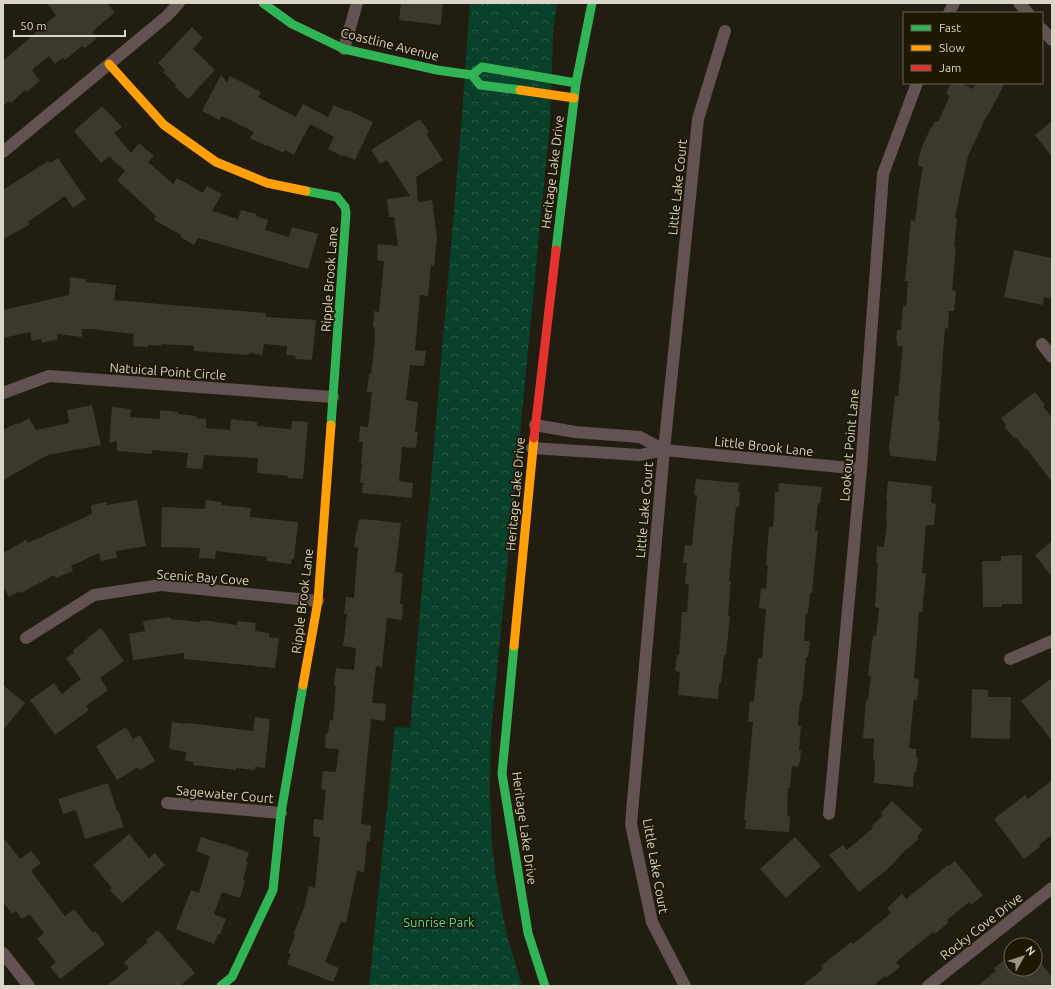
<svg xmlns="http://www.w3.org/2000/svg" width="1055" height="989" viewBox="0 0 1055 989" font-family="Ubuntu,sans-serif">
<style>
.park{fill:url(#park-crowns)}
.building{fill:#3c382e}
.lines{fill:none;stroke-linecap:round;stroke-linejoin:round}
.street{stroke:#625251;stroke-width:12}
.fast{stroke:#30b455;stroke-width:9}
.slow{stroke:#ff9f0a;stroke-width:9}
.jam{stroke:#e5322d;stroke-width:9}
.labels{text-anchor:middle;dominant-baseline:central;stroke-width:3.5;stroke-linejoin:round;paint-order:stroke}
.street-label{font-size:13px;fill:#dad5c7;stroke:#1e1702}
.park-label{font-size:13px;fill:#4fdd9f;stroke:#1e1702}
</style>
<defs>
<pattern id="park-crowns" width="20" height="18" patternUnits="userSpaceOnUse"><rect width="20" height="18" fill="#094029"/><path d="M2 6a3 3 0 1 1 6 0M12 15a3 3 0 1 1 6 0" fill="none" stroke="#2c5b47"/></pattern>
</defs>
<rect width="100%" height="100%" fill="#211d10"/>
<!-- park -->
<path class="park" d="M470,3H557L553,32L550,123L491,733L490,787L492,845L496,879L507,936L522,986H369L395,727L410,728L462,115Z"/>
<!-- building -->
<path class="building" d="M47,3H107L115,12L92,32L97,38L85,48L82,46L65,60L62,58L55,64L49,56L32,70L40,81L27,92L25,90L11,103L9,101L3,106V61L56,15Z
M401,3H443L441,25L399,20Z
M192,27L203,38L193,49L215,70L188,99L175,87L176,85L163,72L165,70L158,63Z
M221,75L227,82L230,76L261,92L258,97L296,117L303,104L328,117L334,105L347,111L348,110L373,122L355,160L343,155L342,156L328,149L334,137L310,124L294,155L285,150L284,153L267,145L266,146L250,138L254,132L222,116L219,120L202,111Z
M951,83H960L973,89L976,83H1005L988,115H987L968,156L955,217L957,218L954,247H956L952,290L956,291L954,311H949L948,329L945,328L938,421H940L936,461L890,456L889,448L895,396H898L903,346H897V341L896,340L897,330H901L903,305L906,306L908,281H905L911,220L915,221L919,190L923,167L918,166V163L921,149L931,127L932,128L935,121L938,122L950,96L946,94Z
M102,106L122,127L114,133L131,153L139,143L154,156L148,162L173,184L177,178L203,193L207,186L222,194L212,211L238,219L241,210L257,214L256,216L268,220L265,230L289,237L292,227L318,234L308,269L198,238L194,245L180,237L181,235L154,220L156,216L117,180L125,171L109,156L101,163L74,131Z
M420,119L429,132L426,134L443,160L416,177L418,202L432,200L437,238L434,266L431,265L428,296L420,295L415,350L426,351L424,366L410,365L406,400L418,402L415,432H418L416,448L402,447L399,481L413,483L412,498L362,493L363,483H360L362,464H361L363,442H359L360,426L368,427L372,392H367L369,374H371L375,339H374L375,327H373L374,311L379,312L384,261L377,260L378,244L398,246L394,217H389L387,199L410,196L387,160L380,164L371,150Z
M1052,121V157L1035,135Z
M58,158L86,199L73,208L65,196L28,222L29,225L3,239V190L48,161L50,163Z
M1014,250L1052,258V299L1044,297L1043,305L1004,297Z
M70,277L86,279V282L116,285L114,300L266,313V317L316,320L312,360L295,359L296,356L286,355L287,346L264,344L262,355L249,353V355L194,351V346L161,344V346L148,345V347L133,346L134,334L91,329H82V337L57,334L58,339L42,343L41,339L32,341L30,332L3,338V310L69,295Z
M1035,392L1045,405L1043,406L1052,418V482L1026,448L1025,449L1016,437L1014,438L1004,426L1006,425L1001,418Z
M92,405L101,445L48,455L3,480V430L17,423L18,424L29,418L36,430L69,423L67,410Z
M112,407L131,409L130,417L160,419V410L178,412V414L197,416L196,418L206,419V428L230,430L231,419L257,422V426L291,429L292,421L308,422L303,479L288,478V476L257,473L258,458L204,455L202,469L186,468L188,453L152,450V454L117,451V441L109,443Z
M696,479L739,483L738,492H740L739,507H736L729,581H731L728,616H730L726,655H724L721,683H719L718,699L678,695L680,672L675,671L677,655H679L682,612H687L689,584H685L687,563H683L685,545L692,546L697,495H694Z
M888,481L932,486L931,503L936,504L934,525H926L922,573H926L922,612H919L914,678L919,679L917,700L914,699L909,748L916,749V757L918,758L916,772H914L913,787L874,783L875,760H873L874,739L863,738L866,700H868L871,676L868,675L873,635L876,636L879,608L875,607L878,563H876L877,546L884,547L887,521L886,520L887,500H886Z
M779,483L822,487L820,503H818L815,531H818L812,593H810L808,613H806L804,641H810L808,657H806L802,701H800L798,725L801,726L799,750H801L800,761L798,767L792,766L790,788H788L787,815L790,816L789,832L745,829L746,820H744L753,722H748L750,701H754L758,658H762L766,609L759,608L761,588L766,589L768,565H766L769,527H773L775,492H778Z
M137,500L146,546L116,551L117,558L101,561L99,553L71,566L73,571L56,578L54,575L21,593L20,591L9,597L3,586V553L26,540L28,543L92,514L91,505L107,502V505Z
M206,500L221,502V505L251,508L250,517L298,522L294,559H292L291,564L266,561L267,557L216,551L215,559L199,558L200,548L161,547L162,507L205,509Z
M359,519L364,520V519L401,523L395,572L403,573L400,604H403L402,620L387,618L382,667L376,666L372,703L386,704L385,721L371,719L361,824L371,825L370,841H367L364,872L357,871L346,923L341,922L325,962L339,968L333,982L287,964L291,954L288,953L295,935H293L304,908L309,886L315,888L320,837L313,836L314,819L323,820L326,790L321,789L323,771L336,772L339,749L325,748L326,733H328L330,720H333L336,686H334L336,668L354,670L356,648L343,646L347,614H344L346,597L354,598L358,548L354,547L356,532H357Z
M1052,541V577L1035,555Z
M1022,555V604H1002V607H983L982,561H1001V556Z
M170,617V619L200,622L201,620L237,625V621L256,623L255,631L269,633V637L279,638L275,668L184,659V653L133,660L129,634L145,631L143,621Z
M101,628L124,661L100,678L108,690L86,706L89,710L55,735L30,700L54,683L62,694L81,679L66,658L74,653L73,650L88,639L87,638Z
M1052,678V741L1021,701Z
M3,685L25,703L3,730Z
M972,689L988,690V697H1011L1010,739L971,738Z
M255,717L270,719L265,768L255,767V770L236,768V770L193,765L194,762L185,761L186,752L169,749L172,722L188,724V723L253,731Z
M126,727L133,739L140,735L155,761L140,770L138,767L117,780L96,746Z
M1052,780V835L1039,845L1041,846L1024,859L994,819L1025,795L1028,799Z
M108,783L117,811L118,810L124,827L85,839L76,810L63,814L58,799Z
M892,801L923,830L917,837L919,838L908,849L907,848L890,867L859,892L829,855L843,845L847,850L873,828L871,827L883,815L881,813Z
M129,834L149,858L155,853L165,865L122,903L110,890L112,888L93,865Z
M3,837L20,859L31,851L41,863L31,871L65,916L74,909L93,933L95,931L105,944L60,979L50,967L56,962L37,939L44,933L29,914L22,919L16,911L12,914L3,902Z
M201,837L249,852L246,861L248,862L243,880L245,881L240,898L222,892L214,914L226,919L220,935L218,934L214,944L176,929L191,890L199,893L210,856L196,851Z
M795,837L821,866L786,898L760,869Z
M955,861L983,895L971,905L969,902L947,920L949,922L935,934L933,932L896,962L900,967L887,977L885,976L873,986H802L823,969L821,966L851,942L853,944L891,913L887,908L902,894L906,899L948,865L949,866Z
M158,930L195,973L180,986H106L129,968L124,962L148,942L146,940Z
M1035,956L1052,977V983L1048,986H977L996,971L994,968L1007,958L1011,963V969H1035Z"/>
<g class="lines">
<!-- street -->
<path class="street" d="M1019,3L1028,13
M949,13L954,3
M1042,29L1052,40
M344,49L357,3
M3,152L167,16L179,3
M1042,344L1052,357
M3,393L49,376L333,397
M535,425L575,432L640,437L664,450
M532,448L640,455L664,450L861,469
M26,638L94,595L161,585L318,601
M1010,659L1052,641
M167,803L281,813
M829,814L861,469L883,174L917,83
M3,953L29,986
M685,986L652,922L631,824L664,450L698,119L725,31
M928,986L1052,888"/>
<!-- fast -->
<path class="fast" d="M263,3L292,24L344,49L437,70L472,75L480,85L520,90
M472,75L482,67L576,83
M306,191L337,197L345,207L346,213L331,425
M556,250L576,83L592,3
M514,646L502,774L528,933L545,986
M221,986L232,977L273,890L281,813L303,685"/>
<!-- slow -->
<path class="slow" d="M109,64L164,125L216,162L267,183L306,191
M520,90L574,98
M514,646L534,438
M303,685L318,601L331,425"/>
<!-- jam -->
<path class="jam" d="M534,438L556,250"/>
</g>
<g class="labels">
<!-- street labels -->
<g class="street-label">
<text transform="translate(390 44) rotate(14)">Coastline Avenue</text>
<text transform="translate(552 172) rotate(-83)">Heritage Lake Drive</text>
<text transform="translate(677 187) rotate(-84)">Little Lake Court</text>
<text transform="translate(329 279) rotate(-86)">Ripple Brook Lane</text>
<text transform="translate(168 371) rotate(4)">Natuical Point Circle</text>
<text transform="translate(849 445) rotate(-85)">Lookout Point Lane</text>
<text transform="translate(764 446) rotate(6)">Little Brook Lane</text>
<text transform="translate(515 494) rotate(-85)">Heritage Lake Drive</text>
<text transform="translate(644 510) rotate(-85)">Little Lake Court</text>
<text transform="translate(203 577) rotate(4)">Scenic Bay Cove</text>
<text transform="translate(302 601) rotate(-83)">Ripple Brook Lane</text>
<text transform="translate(225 794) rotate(5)">Sagewater Court</text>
<text transform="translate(525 828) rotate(82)">Heritage Lake Drive</text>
<text transform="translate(656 866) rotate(80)">Little Lake Court</text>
<text transform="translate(981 926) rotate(-38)">Rocky Cove Drive</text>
</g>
<!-- park labels -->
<g class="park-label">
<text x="439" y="922">Sunrise Park</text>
</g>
</g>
<!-- border -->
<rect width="1055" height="989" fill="none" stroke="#dad5c7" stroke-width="8"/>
<!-- legend -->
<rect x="903" y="12" width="140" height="72" fill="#1e1702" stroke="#696351"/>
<rect x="911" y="25" width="20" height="6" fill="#30b455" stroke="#696351"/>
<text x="939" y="32" font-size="12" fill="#dad5c7">Fast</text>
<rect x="911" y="45" width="20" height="6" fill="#ff9f0a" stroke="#696351"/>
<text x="939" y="52" font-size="12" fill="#dad5c7">Slow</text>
<rect x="911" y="65" width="20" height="6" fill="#e5322d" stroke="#696351"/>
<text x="939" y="72" font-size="12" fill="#dad5c7">Jam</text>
<!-- north arrow -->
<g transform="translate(1023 957) rotate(51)"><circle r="19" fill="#1e1702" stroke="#696351"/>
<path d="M0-3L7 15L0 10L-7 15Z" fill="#999587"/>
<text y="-6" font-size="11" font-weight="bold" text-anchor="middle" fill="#dad5c7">N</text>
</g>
<!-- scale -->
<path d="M14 30v6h111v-6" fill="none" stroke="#dad5c7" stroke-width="2"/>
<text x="20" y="30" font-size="12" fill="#dad5c7" stroke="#1e1702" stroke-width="3" paint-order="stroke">50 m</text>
</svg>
